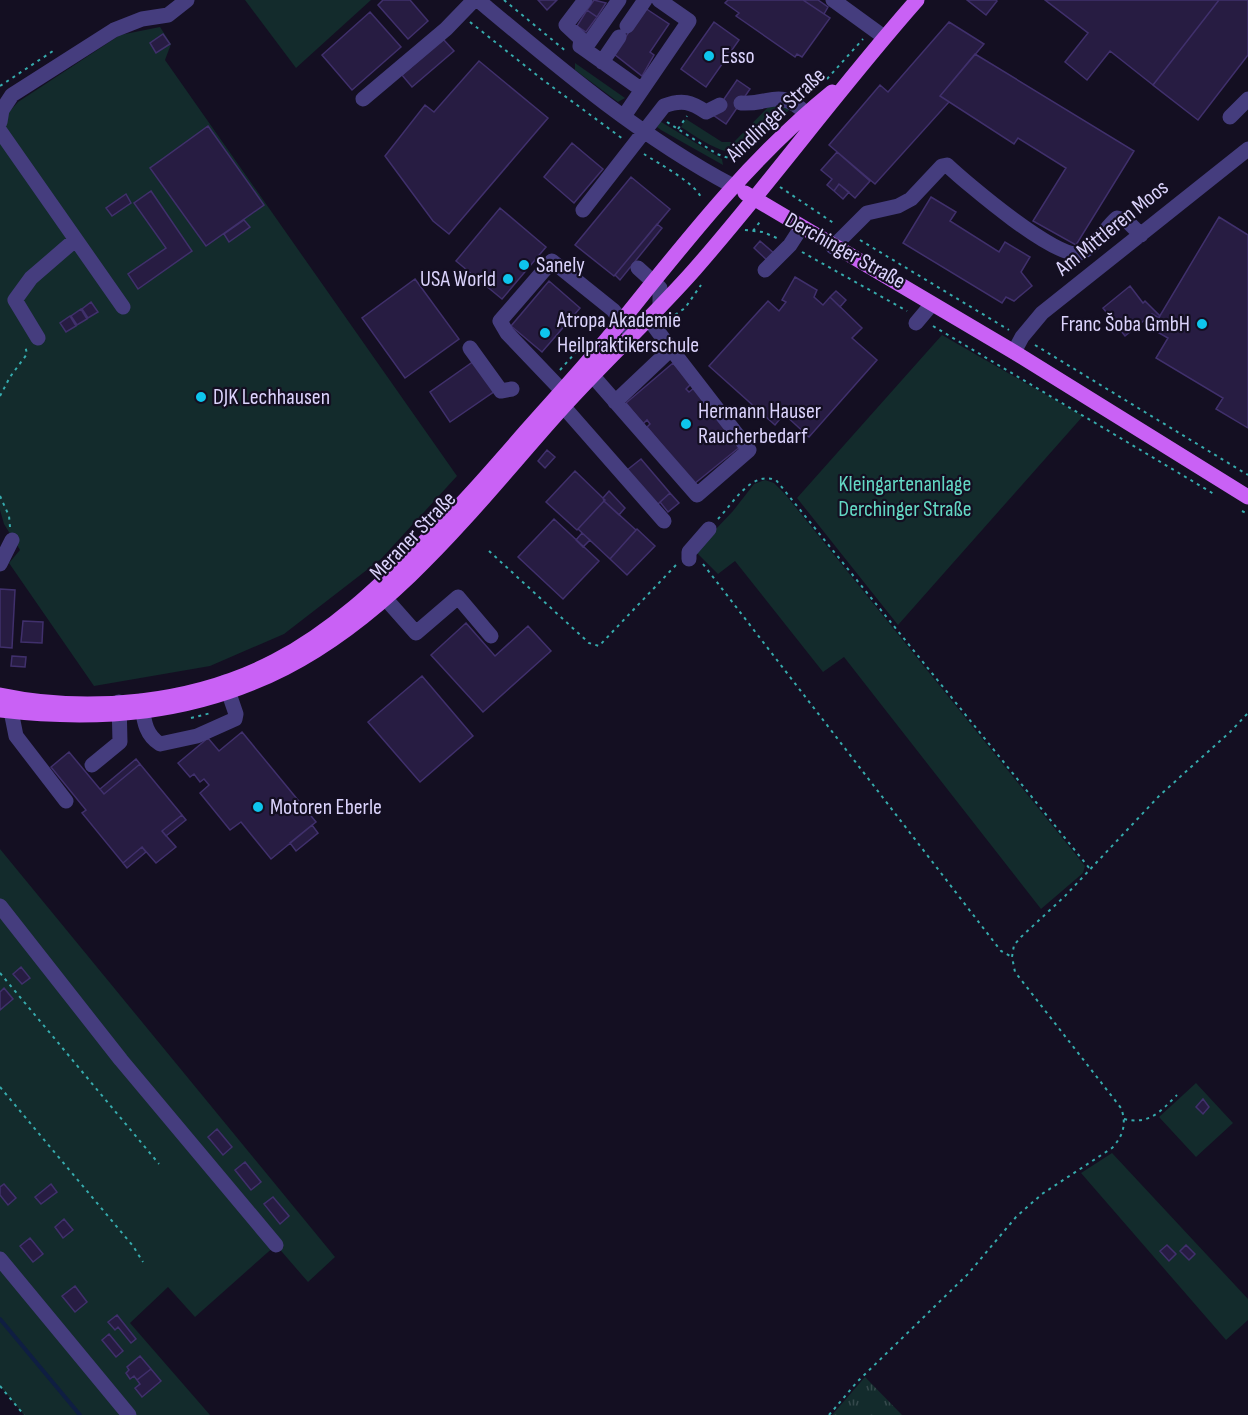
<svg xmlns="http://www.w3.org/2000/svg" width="1248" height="1415" viewBox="0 0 1248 1415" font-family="'Sofia Sans Condensed',sans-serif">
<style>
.green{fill:#132b2c}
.park{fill:url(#park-tufts)}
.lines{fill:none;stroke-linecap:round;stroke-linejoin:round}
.stream{stroke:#0f1e42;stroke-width:4}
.building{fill:#271c42;stroke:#40306c;stroke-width:1.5}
.path{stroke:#36abad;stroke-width:2;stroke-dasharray:3 4.5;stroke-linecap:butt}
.minor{stroke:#453d7e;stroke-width:15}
.major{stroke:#c961f5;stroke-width:15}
.poi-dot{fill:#0ec5ed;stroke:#140f22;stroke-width:2}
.labels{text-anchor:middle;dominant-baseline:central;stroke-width:4.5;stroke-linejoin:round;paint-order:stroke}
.poi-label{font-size:22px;fill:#dbd3fc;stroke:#140f22;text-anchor:start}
.street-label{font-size:22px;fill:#dbd3fc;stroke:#140f22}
.park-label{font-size:22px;fill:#63d8c4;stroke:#140f22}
</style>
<defs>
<pattern id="park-tufts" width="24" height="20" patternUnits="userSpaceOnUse" patternTransform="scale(1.5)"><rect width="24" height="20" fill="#132b2c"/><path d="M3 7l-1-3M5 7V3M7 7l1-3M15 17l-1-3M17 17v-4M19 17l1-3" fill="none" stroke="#35494c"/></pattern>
</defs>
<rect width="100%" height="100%" fill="#140f22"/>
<!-- green -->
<path class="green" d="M245,0H371L296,68Z
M160,27L171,44L165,60L457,476L381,559L284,634L210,666L94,686L9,563L20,550L4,524L0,510V122L18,102L120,35Z
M575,63L625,98L618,102L575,70Z
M781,104L789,110C743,160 740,166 681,127L686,119L722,142H734L769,106Z
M658,120L722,159L723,165L661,130L657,127Z
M942,335L1083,416L898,625L797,498Z
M765,480L774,483L785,494L1085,866L1083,873L1041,909L844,657L823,672L735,561L718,574L695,551L733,511L754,484Z
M0,849L335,1257L308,1282L276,1245L195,1317L168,1287L130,1323L210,1415H129L0,1259Z
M1196,1083L1233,1123L1196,1157L1159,1117Z
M1112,1153L1248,1299V1320L1226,1340L1081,1173Z
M0,1266L122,1415H24L0,1386Z"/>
<!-- park -->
<path class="park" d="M865,1377L902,1415H832Z"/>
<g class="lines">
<!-- stream -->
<path class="stream" d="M0,1319L80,1415"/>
</g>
<!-- building -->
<path class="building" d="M383,0H410L428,21L408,39L378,5Z
M538,0H557L547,10Z
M594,0L606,3L597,17L587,10Z
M728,0H803L830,18L802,57L797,54L795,57L736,16L739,13L725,3Z
M803,0H818L828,7L824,14Z
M967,0H996L997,1L986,15Z
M1045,0H1219L1153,85L1110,51L1087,80L1065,62L1088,33Z
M1219,0H1248V55L1198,120L1153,85Z
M645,8L669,24L650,52L654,55L642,76L614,54Z
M587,10L597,17L586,32L577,26Z
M370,12L401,47L352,90L322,55Z
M714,22L739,40L706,87L681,69Z
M949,22L984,44L940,96L949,102L875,184L829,145L880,85L888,92Z
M163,34L170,44L156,53L150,43Z
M443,39L454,51L412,87L402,75Z
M975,54L1134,151L1076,245L1033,221L1066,168L1018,138L1014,144L940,96Z
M479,61L548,118L449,234L433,221L385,156L425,105L434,112Z
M737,80L750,89L726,124L713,115Z
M208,126L264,205L206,246L150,168Z
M572,143L603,169L574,203L544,177Z
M837,152L870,181L855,198L839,184L834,191L827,185L832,179L821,170Z
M631,177L670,209L614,276L575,245Z
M839,184L849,192L843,199L834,191Z
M151,191L192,251L138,289L128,274L166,248L134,203Z
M126,194L131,203L112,216L106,208Z
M931,197L956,212L950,221L999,252L1005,242L1030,257L1021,272L1032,286L1014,301L1006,297L1002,303L903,243Z
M500,208L546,247L502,299L456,261Z
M1219,217L1248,235V428L1216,409L1223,398L1156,358L1168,338L1152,329Z
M244,220L250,227L229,242L224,234Z
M657,224L662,228L620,280L615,275Z
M760,241L775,254L769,262L754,248Z
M795,277L817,290L814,297L823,305L830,297L862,328L852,338L877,360L809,437L784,414L775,425L709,366L768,301L779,311L786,302L782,300Z
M415,279L459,339L405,378L362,318Z
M549,281L580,308L542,352L511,326Z
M1130,286L1143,303L1145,301L1160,316L1159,318L1152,314L1125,336L1103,308Z
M836,291L846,300L840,307L830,297Z
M91,302L98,312L88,318L82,309Z
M81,309L87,319L77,325L71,316Z
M70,316L76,326L66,332L60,323Z
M474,361L495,391L450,422L430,392Z
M673,363L691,384L686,389L689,392L694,388L741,446L694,484L647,427L650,424L647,420L643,424L626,403Z
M547,450L555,457L545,468L538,461Z
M641,459L670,493L657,505L627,470Z
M575,471L605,500L577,530L546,502Z
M609,491L625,508L619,515L604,501L603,498Z
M670,493L679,503L668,512L660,502Z
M604,501L636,530L610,559L578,529Z
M554,519L599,561L563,599L518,557Z
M637,529L655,546L627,575L610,559Z
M582,533L590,540L583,547L576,540Z
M0,589L15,590L12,648L0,647Z
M23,621L43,622L42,643L21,642Z
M466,623L495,656L528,626L551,651L483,712L431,655Z
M12,656L26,657L25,667L11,666Z
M422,676L473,736L420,782L368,722Z
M242,732L316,822L271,859L241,822L230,830L200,793L209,785L204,779L200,782L194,774L190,777L178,763L208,738L219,751Z
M69,752L104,794L140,764L182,815L162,831L176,847L156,863L142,847L123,863L82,813L86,810L51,767Z
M136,759L140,764L104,794L100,789Z
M182,815L186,820L166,836L162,831Z
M312,825L318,833L296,851L290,843Z
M142,847L146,852L127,868L123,863Z
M21,967L30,978L22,984L13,974Z
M4,988L13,999L0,1010V992Z
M1203,1099L1209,1107L1203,1114L1196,1107Z
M217,1129L232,1147L223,1155L208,1137Z
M245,1162L261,1182L251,1190L235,1170Z
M4,1184L16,1198L8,1205L0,1195V1187Z
M51,1184L57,1192L41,1204L35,1197Z
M273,1197L289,1216L280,1224L264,1204Z
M64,1219L73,1230L63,1238L55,1227Z
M30,1238L43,1254L33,1262L20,1246Z
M1167,1245L1176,1254L1169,1261L1160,1251Z
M1186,1245L1195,1254L1189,1260L1180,1251Z
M75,1286L87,1302L75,1312L62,1296Z
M117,1315L136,1339L131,1343L118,1327L115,1330L108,1322Z
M109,1334L123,1351L116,1357L102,1340Z
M140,1356L151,1369L137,1380L134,1376L130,1379L126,1373L129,1370L127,1367Z
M151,1369L161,1381L142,1397L135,1388L140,1384L137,1380Z"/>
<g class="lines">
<!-- path -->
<path class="path" d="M504,0L567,52
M470,22L543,80L623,139
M827,79L863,39
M0,86L56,49
M667,122L717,154L737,161
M678,129L687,116
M644,154C659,164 698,184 702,200
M780,187L835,224
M745,230L763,232L779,239
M753,231L762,219
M860,240L1009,330
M802,252L907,311
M669,319L685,308L701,285
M933,326L1214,494
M1035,345L1248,475
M560,370L576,352
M0,396L10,377L27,354L25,345
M0,496L9,516L10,527
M1242,511L1248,514
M718,519C734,502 751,471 776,480L1090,869
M489,551L589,643L599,646L676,565
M703,564L1001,951L1012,957
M191,718L211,713
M0,973L159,1164
M0,1087L133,1246L143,1262
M1124,1119C1149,1125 1160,1112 1177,1095
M0,1386L24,1415
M829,1415L857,1382L968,1274L1016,1217L1042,1194L1112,1148C1123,1136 1127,1124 1121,1108L1015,972L1012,957L1014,945L1021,937L1065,896L1160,795L1230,732L1248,713"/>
<!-- minor -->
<path class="minor" d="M478,0C558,67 640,137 733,186
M585,0L566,25L581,39L580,46L642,90
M833,0L884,37
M627,26L645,0
M580,46L588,44L619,0
M602,62L619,37
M363,99L446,29L474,0
M741,103C773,105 776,87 806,113
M624,116L689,21L659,0
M1230,117L1248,99
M0,122L2,110L12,95L114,30L142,19L168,15L187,0
M0,131L123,307
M583,210L664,106C682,99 691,102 706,112L720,105
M833,247L867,213L898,206L911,199L942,166L947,165C966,183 1059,262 1080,253C1096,247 1105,228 1117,218L1126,220L1141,235
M638,268L660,288V307
M765,270L790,245L801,228
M648,318L671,349
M916,323L932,304
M38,338L15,300L31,278L75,240
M470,348L501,391L512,389
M1014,352L1022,337L1042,313L1248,149
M585,367L697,495L749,450L671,349L615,402
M570,399L507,333L500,321L552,261L613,310L632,334
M563,406L664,521
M689,559V552L709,529
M0,564L12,540
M385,598L416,633L458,597L491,636
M15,701L11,711L16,736L66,801
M141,701C144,718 144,734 160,744L197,736L235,719L236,714L225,682
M92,765L120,742L119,702
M0,906L121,1060L276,1245
M0,1259L129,1415"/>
<!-- major -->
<path class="major" d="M745,193L1014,352L1248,497
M0,695C90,714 194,703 275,661C333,631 378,587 423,543C460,507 493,469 526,431C556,397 587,364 616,328C683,245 748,160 832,92
M0,710C100,722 195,714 285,668C396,611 475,506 556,415C601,364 651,319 695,269C772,181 840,87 917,0"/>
</g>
<!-- markers -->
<g class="poi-dot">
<circle cx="709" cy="56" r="6"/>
<circle cx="524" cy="265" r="6"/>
<circle cx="508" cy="279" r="6"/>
<circle cx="1202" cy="324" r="6"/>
<circle cx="545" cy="333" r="6"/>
<circle cx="201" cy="397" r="6"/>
<circle cx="686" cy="424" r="6"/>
<circle cx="258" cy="807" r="6"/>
</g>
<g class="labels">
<!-- poi labels -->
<g class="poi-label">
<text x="721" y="56">Esso</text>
<text x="536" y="265">Sanely</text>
<text x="496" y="279" text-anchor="end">USA World</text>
<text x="557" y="320">Atropa Akademie<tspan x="557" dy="25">Heilpraktikerschule</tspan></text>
<text x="1190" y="324" text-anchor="end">Franc Šoba GmbH</text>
<text x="213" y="397">DJK Lechhausen</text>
<text x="698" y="411">Hermann Hauser<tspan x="698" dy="25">Raucherbedarf</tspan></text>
<text x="270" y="807">Motoren Eberle</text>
</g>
<!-- street labels -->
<g class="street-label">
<text transform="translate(776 115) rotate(-43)">Aindlinger Straße</text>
<text transform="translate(1112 228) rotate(-39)">Am Mittleren Moos</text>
<text transform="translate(845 251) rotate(29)">Derchinger Straße</text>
<text transform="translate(413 536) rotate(-46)">Meraner Straße</text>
</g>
<!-- park labels -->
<g class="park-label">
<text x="905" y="484">Kleingartenanlage<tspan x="905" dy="25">Derchinger Straße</tspan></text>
</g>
</g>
</svg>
